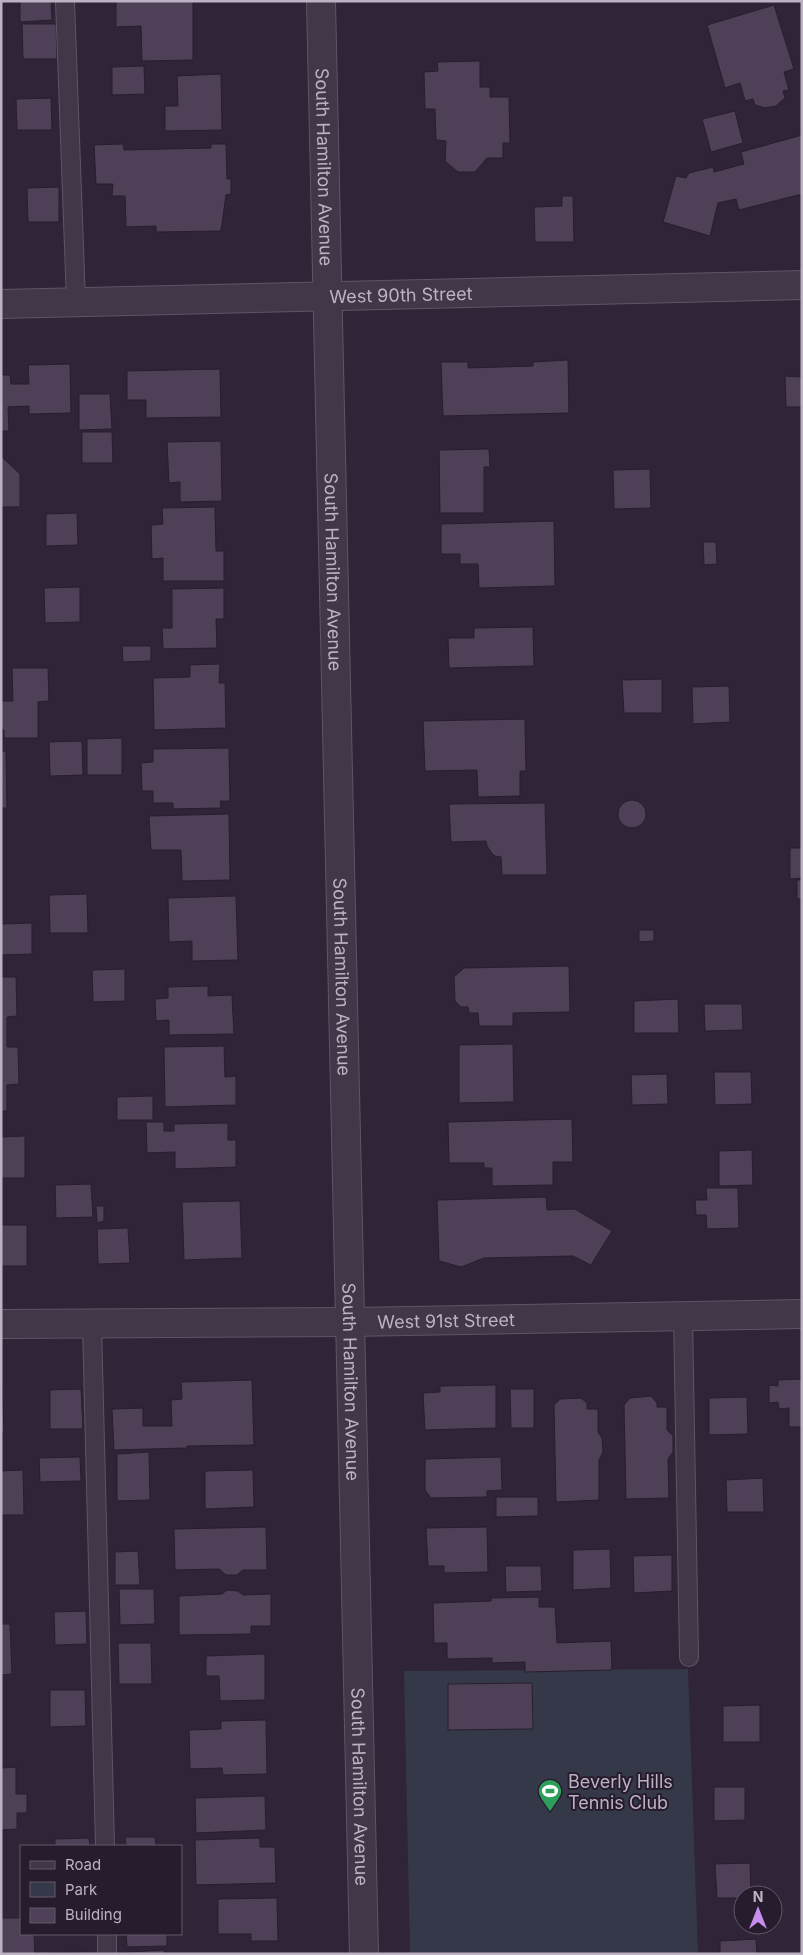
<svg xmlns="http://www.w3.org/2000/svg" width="803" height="1955" viewBox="0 0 803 1955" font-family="Inter,sans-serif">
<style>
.green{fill:#343849}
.building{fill:#4d4057;stroke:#281e2f}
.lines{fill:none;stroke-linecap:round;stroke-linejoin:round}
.service-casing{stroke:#5f5566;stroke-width:20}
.minor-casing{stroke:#5f5566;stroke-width:30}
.service{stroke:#413748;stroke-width:18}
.minor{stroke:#413748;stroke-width:28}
.labels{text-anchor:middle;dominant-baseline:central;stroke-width:4;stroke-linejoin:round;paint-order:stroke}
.street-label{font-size:18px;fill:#bdb2c4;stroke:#261c2d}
.poi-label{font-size:18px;fill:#bdb2c4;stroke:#261c2d;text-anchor:start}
</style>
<rect width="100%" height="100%" fill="#2f2438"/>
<!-- green -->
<path class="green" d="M688,1669L698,1954H410L404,1671Z"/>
<!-- building -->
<path class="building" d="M20,1H51L52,20L20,22Z
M116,1H193V60L142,61L141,26L116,27Z
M774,5L794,69L784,72L789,90L783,91L785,98L776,106L765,108L755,105L753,99L745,101L740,83L725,88L707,25Z
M22,24H56L57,59H23Z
M480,61V87H490V97H509L510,143H503V158H487L475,172H458L445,161L446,141L436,140L435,109H425L424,72L438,71L437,62Z
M144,66L145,94L112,95V67Z
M221,74L222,130L165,131V106H178L177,76Z
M51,98L52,130H17L16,99Z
M735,111L743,143L711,152L702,119Z
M802,135V194L739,210L736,199L718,203L710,236L663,222L676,176L686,178L689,173L713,167L714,172L744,164L741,152Z
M123,144L124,150L211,148V144H226L227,179H231V194L226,195L221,231L156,232V226L126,227L125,196H112L113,184H96L94,145Z
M59,187V222H28L27,188Z
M562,196H573L574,242H535L534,207L562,206Z
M568,360L569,413L443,416L441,362H468V368L533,366V362Z
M70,364L71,413L29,414V406L8,407L9,431H1V375H10L11,384H29L28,365Z
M220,369L221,417L146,418V400H127V371Z
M785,376L802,377V407H786Z
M79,394H110L112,429L79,430Z
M82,432H112L113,463H82Z
M221,441L222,501L180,502V482L169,483L167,442Z
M489,449L490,467H484V513H440L439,450Z
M1,456L20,474V507H1Z
M650,469L651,508L614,509L613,470Z
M215,507L216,551H224V581H163V558L152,559L151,525L163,524L162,508Z
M77,513L78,545L46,546V514Z
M554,521L555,586L479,588L478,564H460V554H441V524Z
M703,542H716L717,564L704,565Z
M80,587V622L45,623L44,588Z
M224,588V619H216L217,648L163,649L162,628H172V589Z
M533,627L534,666L449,668L448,638H474V628Z
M122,646H151V661L123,662Z
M220,664L219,683H225L226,728L154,730L153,678L190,677V665Z
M12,668H48L49,701L38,702V738H4V730H1V701H13Z
M662,679V713H624L622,680Z
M729,686L730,722L693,724L692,687Z
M525,719L526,771H520V796L478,797L477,770L425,771L423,721Z
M122,738V775H87V739Z
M82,741L83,775L50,776L49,742Z
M229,748L230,801H220L221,808L173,809V803H153V791H142L141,763L153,762V749Z
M1,751H6L7,808H1Z
M618 814a14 14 0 1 1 28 0a14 14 0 1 1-28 0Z
M545,803L547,875H502L501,857L495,856L491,852L487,846L486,841L451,842L449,804Z
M229,814L230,880L182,881L181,850H151L149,816Z
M790,848H802V878L790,879Z
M797,880H802V899H797Z
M87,894L88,933H50L49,895Z
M236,896L238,960L192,961V941L169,942L168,898Z
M32,923V954L1,955V924Z
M639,930H654V941L639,942Z
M569,966L570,1012L513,1013V1026H479L478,1013H469L468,1007H461L455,1001L454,977L464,968Z
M125,969V1001L93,1002L92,970Z
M1,977H16L17,1016L7,1017V1047H18L19,1084L7,1085V1111H1Z
M208,986V996L232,995L234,1034L169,1035V1020L156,1021L155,999L168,998V987Z
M678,999L679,1033H634V1001Z
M704,1004H742L743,1030L705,1031Z
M513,1044L514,1102L459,1103V1045Z
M224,1046L225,1077L236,1076V1105L165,1107L164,1047Z
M714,1072H751L752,1104L715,1105Z
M667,1074L668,1104L632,1105L631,1075Z
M153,1096V1120H117V1097Z
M572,1119L573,1162H553V1185L492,1186V1168H484V1163H449L448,1122Z
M146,1122H164V1131H174V1124L228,1123V1140H236V1167L175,1169V1152L147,1153Z
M25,1136V1178H1V1137Z
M752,1150L753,1185L719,1186V1151Z
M91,1184L93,1217L56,1218L55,1185Z
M706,1188H738L739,1228L707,1229L706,1215H696L695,1200H707Z
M546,1197L547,1210L575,1209L612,1231L591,1265L573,1256L484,1258L461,1267L439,1261L437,1200Z
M240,1201L242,1258L184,1260L182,1202Z
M96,1206H104V1221L97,1223Z
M1,1225H27V1266H1Z
M128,1228L130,1263L98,1264L97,1229Z
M802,1379V1427H789V1408L779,1409L778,1402L769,1403V1385L778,1386V1380Z
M252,1380L254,1445L187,1446V1448L114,1450L112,1409L143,1408V1426H172L171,1400L182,1399L181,1382Z
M496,1385V1428L425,1430L423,1393L440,1392V1386Z
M1,1388H2L4,1432H1Z
M81,1389L83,1429H50V1390Z
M510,1389H534V1428H511Z
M651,1396L657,1403V1407H667V1430L673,1436V1452L668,1459L669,1498L626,1499L624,1405L630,1398Z
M747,1397L748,1434L709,1435V1398Z
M581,1398L587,1403V1409H598V1432L602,1438L603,1452L599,1460V1500L556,1502L554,1405L560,1399Z
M149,1452L150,1500L117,1501V1454Z
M80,1457L81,1481L40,1482L39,1458Z
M501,1457L502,1490L487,1491V1497L431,1498L425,1490V1459Z
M23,1470L24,1515H1V1471Z
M253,1470L254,1507L205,1509V1471Z
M763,1478L764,1512H727L726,1480Z
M496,1497H538V1516L496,1517Z
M266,1527L267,1570H243L237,1575H226L219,1569L175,1570L174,1529Z
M487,1527L488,1572L444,1573V1566H428L426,1528Z
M610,1549L611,1588L573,1590V1550Z
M138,1551L140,1585H115V1552Z
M672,1555V1591L634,1593L633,1556Z
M505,1566H541L542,1591L506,1592Z
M119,1589H154L155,1624L120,1625Z
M227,1590L238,1591L243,1595L271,1594V1626H251V1634L179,1635V1596L222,1594Z
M539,1597V1607H555L557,1643L611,1641L612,1670L525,1672V1662L492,1663V1658L447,1659V1643H434L433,1603L491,1601V1598Z
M86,1611L87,1644L55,1645L54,1612Z
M1,1624H10L12,1674L1,1675Z
M118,1643H151L152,1684H119Z
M265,1654V1700L220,1701L219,1676H206V1656Z
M532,1683L533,1729L448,1730V1684Z
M50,1690H85L86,1726L50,1727Z
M760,1705V1742H723V1706Z
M266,1720L267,1774L223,1775L222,1768L190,1769L189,1730L221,1729V1721Z
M16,1767V1794H27V1813H17V1829L1,1830V1768Z
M714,1787H745V1820L714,1821Z
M265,1796L266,1830L196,1833L195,1798Z
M125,1837H155L156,1846H126Z
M89,1838L90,1846H55V1839Z
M260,1838V1847H275L276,1883L196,1885L195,1840Z
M750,1863L751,1895H743V1898H717L715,1864Z
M277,1898L278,1941H251V1934H218V1899Z
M1,1918H21V1934H34L35,1954H1Z
M126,1934H167V1946L127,1947Z
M756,1939L757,1954H720V1941Z
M164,1950V1954H128V1952Z
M87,1952V1954L52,1953Z"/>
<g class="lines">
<!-- service casing -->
<g class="service-casing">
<path id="service" d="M65,1L76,302
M683,1316L689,1657
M92,1324L105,1846
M107,1934V1954"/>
</g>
<!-- minor casing -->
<g class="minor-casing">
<g id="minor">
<path id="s1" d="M321,1L364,1954"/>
<path id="s2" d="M1,304L802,285"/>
<path id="s3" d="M1,1324L350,1322L802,1314"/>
</g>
</g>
<!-- service -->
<use href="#service" class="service"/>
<!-- minor -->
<use href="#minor" class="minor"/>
</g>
<!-- icons -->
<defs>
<g id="stadium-pin" transform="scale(1.25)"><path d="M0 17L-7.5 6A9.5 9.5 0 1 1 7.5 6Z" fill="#2e9e5b" stroke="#261c2d"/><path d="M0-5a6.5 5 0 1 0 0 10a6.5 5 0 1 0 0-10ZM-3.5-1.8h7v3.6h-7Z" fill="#fff"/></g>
</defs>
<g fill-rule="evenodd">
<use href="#stadium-pin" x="550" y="1791"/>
</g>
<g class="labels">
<!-- street labels -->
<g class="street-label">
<text stroke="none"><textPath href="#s1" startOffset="166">South Hamilton Avenue</textPath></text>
<text stroke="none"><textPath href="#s2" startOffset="400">West 90th Street</textPath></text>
<text stroke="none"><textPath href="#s1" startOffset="571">South Hamilton Avenue</textPath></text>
<text stroke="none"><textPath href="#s1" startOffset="976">South Hamilton Avenue</textPath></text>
<text stroke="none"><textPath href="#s3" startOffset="445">West 91st Street</textPath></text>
<text stroke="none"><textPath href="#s1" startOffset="1381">South Hamilton Avenue</textPath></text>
<text stroke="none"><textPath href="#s1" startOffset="1786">South Hamilton Avenue</textPath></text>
</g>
<!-- poi labels -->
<g class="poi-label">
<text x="568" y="1781">Beverly Hills<tspan x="568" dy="21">Tennis Club</tspan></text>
</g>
</g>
<!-- border -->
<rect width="803" height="1955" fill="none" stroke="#bdb2c4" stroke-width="5"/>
<!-- legend -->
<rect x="20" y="1845" width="162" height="90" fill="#261c2d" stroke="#625869"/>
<rect x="30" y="1861" width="25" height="8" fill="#413748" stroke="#625869"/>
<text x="65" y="1870" font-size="15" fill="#bdb2c4">Road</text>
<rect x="30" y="1882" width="25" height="15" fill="#343849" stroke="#625869"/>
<text x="65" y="1895" font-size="15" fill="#bdb2c4">Park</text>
<rect x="30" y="1908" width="25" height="15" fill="#4d4057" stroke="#625869"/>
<text x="65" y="1920" font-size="15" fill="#bdb2c4">Building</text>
<!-- north arrow -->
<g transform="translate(758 1910)"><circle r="24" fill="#261c2d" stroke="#625869"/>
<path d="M0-4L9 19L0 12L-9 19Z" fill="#c98eed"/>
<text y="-8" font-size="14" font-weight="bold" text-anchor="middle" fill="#bdb2c4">N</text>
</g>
</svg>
